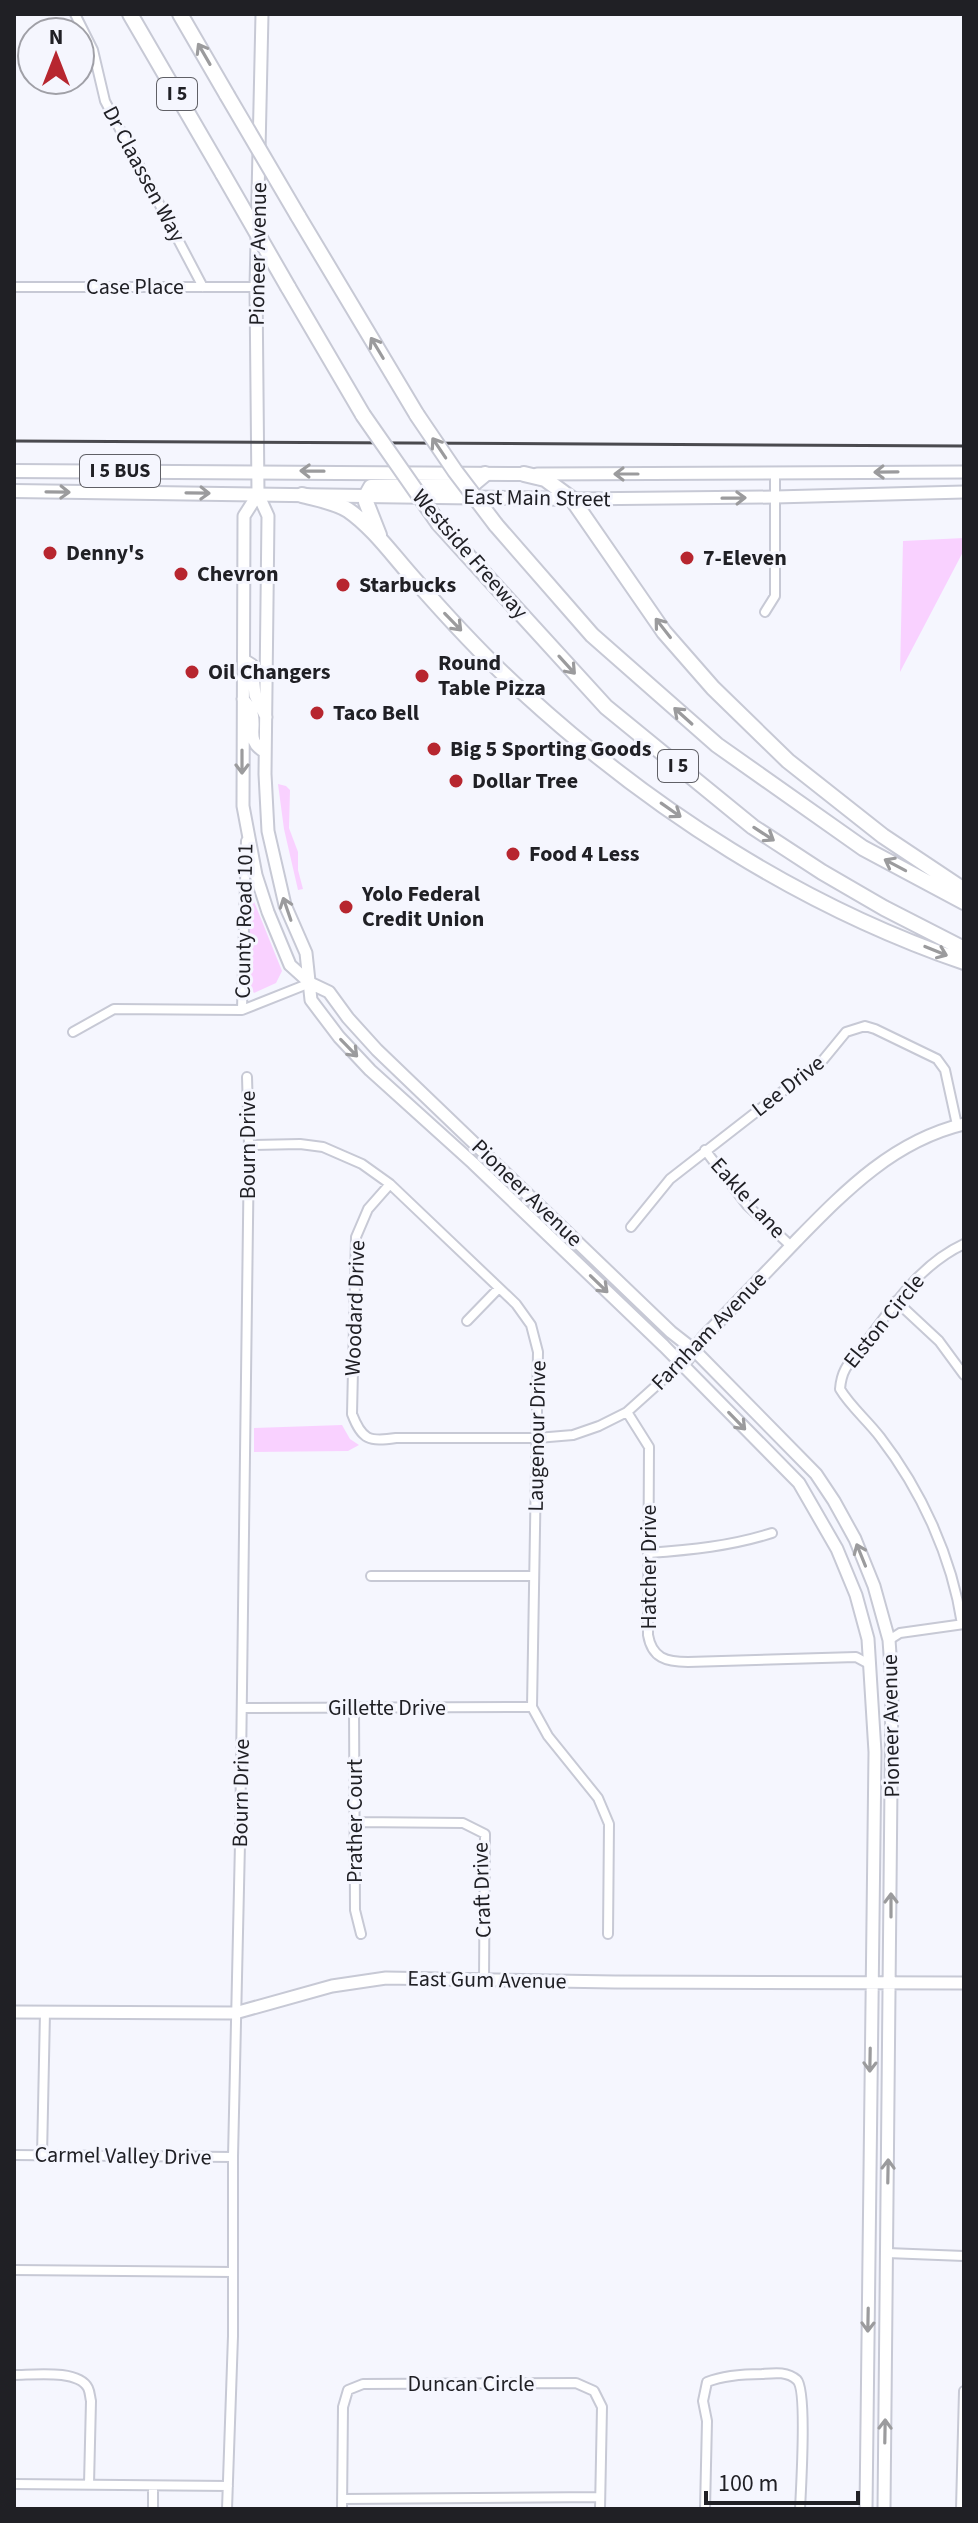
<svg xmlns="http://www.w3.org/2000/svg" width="978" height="2523" viewBox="0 0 978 2523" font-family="'Source Sans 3',sans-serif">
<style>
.green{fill:#f9d1ff}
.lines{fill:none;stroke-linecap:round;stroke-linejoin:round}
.street-casing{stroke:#c7c9d5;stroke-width:12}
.secondary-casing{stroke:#c7c9d5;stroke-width:15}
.primary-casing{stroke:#c7c9d5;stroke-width:16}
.highway-casing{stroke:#c7c9d5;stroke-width:18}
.street{stroke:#fff;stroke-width:8}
.secondary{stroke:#fff;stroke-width:11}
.primary{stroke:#fff;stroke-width:12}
.highway{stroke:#fff;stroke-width:14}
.rail{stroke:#4a4a4f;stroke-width:3}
.highway-bridge-casing{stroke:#c7c9d5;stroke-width:18;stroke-linecap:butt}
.highway-bridge{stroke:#fff;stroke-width:14}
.oneway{stroke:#9b9b9d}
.poi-dot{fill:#b7262f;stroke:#f5f6fe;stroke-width:3}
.labels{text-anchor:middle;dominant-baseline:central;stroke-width:6;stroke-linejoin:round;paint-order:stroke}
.shield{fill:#f5f6fe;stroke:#606066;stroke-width:2}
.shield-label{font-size:20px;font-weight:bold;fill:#202025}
.street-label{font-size:22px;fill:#202025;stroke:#f5f6fe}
.poi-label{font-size:22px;font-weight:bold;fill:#202025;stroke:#f5f6fe;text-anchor:start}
</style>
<rect width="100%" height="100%" fill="#f5f6fe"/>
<!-- green -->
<path class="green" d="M964,538V550L900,672L903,541Z
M278,784L286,786L290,790L289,828L298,852V870L303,889L298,890L284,829Z
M253,899L282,971L276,983L254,993L249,986L247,978L248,901Z
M342,1425L350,1439L359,1445L348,1451L254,1452V1428Z"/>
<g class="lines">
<!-- street casing -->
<g class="street-casing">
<path id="street" d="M75,14L93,50L105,101L203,287
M14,287H256
M765,612L775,596V473
M242,1010L246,841
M73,1032L114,1009L242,1010L310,983
M249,1145L300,1144L323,1147L362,1164L390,1184L516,1304L531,1325L538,1352L532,1707
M705,1150L747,1205L791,1246
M390,1184L368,1209L356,1237L352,1414C362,1440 369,1442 396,1438H537L573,1435L599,1426L627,1412L667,1376L683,1365
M631,1227L670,1179L823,1060L846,1032L865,1026L875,1029L937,1059L945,1070L957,1125
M896,1301L939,1341L964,1375
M467,1321L499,1288
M627,1412L649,1447L648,1635C652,1658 666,1662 688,1662L856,1657L869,1664
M648,1553C691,1550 731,1546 772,1533
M371,1576H534
M962,1624C952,1557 921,1490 880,1437C867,1420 850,1406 840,1389C842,1364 854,1360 867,1341C894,1304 921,1264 964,1244
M889,1640L900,1633L964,1624
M532,1707L548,1736L598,1798L609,1824L608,1934
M242,1708L532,1707
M354,1708L355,1910L361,1934
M355,1822L463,1823L485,1834L484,1979
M14,2155L233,2157
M42,2156L45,2012
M887,2253L964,2256
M14,2270L233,2272
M14,2375C33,2375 78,2369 88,2388C90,2392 90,2397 91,2401L89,2484
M14,2484L228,2486
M153,2486V2509
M342,2499L600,2497
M227,2509L233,2336V2157L240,1843L249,1145L247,1077
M342,2509L343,2407L348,2390L363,2384L576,2383L594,2391L602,2407L600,2509
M705,2509L707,2421L703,2401L707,2382C725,2375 743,2374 762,2374C774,2373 787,2371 797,2380C807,2390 801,2488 800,2509
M961,2509L964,2391"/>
</g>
<!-- secondary casing -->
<g class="secondary-casing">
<path id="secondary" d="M262,14L256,287L258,494L268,516L265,774L268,831L285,905L306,953L311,1000L339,1037L370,1070L473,1163L664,1346L799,1483L837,1549L856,1595L868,1639L875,1752L866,2509
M537,474L964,472
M258,494L244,516L243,806L256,875L268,912L290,965L310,983L329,992L348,1018L377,1050L671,1332L694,1350L816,1474L834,1501L855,1539L874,1586L889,1640L892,1682L884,2509
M572,499L775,497L964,492
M244,660L252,665L255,695L266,717
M243,699C246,703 249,706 251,710C258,728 244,740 265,752
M683,1365L703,1338C734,1306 765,1273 796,1241C845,1191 893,1141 964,1124
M14,2012L235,2013L332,1986L386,1978L615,1982L964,1983"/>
</g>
<!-- primary casing -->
<g class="primary-casing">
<path id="primary" d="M14,471L524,474
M14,491L572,499"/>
</g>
<!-- highway casing -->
<g class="highway-casing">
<path id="highway" d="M130,14L223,174
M180,14L227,95
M298,216L417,415
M288,287L363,415
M524,474L545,479L572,499L664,632L713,688L788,761L883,836L964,890
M302,495C317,499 335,502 348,510C374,528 394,557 415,580C450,620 486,659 525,694C652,810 801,906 964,962
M439,524L606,707L753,827L822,872L884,908L964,949
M496,525L592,635L717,745L863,848L964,902
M379,535L366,502V496L371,487L465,486L473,484L485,474"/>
</g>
<!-- street -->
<use href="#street" class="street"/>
<!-- secondary -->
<use href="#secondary" class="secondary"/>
<!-- primary -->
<use href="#primary" class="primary"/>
<!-- highway -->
<use href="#highway" class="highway"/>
<!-- rail -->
<path class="rail" d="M14,441L964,446"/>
<!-- highway-bridge casing -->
<g class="highway-bridge-casing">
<path id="highway-bridge" d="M227,95L298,216
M223,174L288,287
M363,415L439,524
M417,415L455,471L496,525"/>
</g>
<!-- highway-bridge -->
<use href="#highway-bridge" class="highway-bridge"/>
</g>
<!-- one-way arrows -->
<defs><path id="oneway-shaft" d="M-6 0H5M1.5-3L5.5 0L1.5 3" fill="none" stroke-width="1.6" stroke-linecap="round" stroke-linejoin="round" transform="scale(2)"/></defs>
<g class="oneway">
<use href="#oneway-shaft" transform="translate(204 54) rotate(-120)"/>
<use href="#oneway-shaft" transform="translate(377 348) rotate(-121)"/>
<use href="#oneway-shaft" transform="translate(439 448) rotate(-124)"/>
<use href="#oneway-shaft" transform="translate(312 471) rotate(-179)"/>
<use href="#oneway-shaft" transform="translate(886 472) rotate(179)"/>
<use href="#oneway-shaft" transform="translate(626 474) rotate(-180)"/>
<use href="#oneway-shaft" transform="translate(58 492) rotate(1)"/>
<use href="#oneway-shaft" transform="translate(198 493) rotate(1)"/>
<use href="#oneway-shaft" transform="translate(734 498) rotate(-1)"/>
<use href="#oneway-shaft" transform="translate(453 622) rotate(46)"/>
<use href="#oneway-shaft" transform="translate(663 628) rotate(-128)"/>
<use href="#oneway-shaft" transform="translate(567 665) rotate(48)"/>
<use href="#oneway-shaft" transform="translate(683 716) rotate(-138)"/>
<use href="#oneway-shaft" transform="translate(242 762) rotate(90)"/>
<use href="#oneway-shaft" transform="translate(671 810) rotate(35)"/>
<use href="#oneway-shaft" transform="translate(764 834) rotate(33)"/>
<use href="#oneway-shaft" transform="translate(895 865) rotate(-152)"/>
<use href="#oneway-shaft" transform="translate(287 909) rotate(-109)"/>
<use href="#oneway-shaft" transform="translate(936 951) rotate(22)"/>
<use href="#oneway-shaft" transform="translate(349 1048) rotate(46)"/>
<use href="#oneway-shaft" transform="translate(599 1284) rotate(44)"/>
<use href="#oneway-shaft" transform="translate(737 1421) rotate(46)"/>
<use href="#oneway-shaft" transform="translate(861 1555) rotate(-112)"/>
<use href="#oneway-shaft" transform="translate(891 1905) rotate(-90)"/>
<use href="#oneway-shaft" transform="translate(870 2060) rotate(91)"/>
<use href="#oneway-shaft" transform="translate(888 2171) rotate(-89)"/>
<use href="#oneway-shaft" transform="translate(868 2320) rotate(91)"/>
<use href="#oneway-shaft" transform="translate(885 2431) rotate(-89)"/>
</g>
<!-- markers -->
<g class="poi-dot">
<circle cx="50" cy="553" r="8"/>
<circle cx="687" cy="558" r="8"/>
<circle cx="181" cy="574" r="8"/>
<circle cx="343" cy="585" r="8"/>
<circle cx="192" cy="672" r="8"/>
<circle cx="422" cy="676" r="8"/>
<circle cx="317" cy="713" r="8"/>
<circle cx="434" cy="749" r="8"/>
<circle cx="456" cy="781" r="8"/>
<circle cx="513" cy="854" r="8"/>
<circle cx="346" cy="907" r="8"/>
</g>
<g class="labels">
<!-- shield labels -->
<g class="shield">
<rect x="157" y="78" width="40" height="32" rx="6"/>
<rect x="80" y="455" width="80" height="32" rx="6"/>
<rect x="658" y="750" width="40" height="32" rx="6"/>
</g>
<g class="shield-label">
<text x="177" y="94">I 5</text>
<text x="120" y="471">I 5 BUS</text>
<text x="678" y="766">I 5</text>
</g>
<!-- street labels -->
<g class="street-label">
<text transform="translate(144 174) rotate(62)">Dr Claassen Way</text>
<text transform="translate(258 254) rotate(-89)">Pioneer Avenue</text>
<text x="135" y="287">Case Place</text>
<text transform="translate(537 498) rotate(1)">East Main Street</text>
<text transform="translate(470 554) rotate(49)">Westside Freeway</text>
<text transform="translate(244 921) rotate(-89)">County Road 101</text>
<text transform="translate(788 1086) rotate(-38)">Lee Drive</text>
<text transform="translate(248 1145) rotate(-90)">Bourn Drive</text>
<text transform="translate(527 1193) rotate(44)">Pioneer Avenue</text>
<text transform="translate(748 1198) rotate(48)">Eakle Lane</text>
<text transform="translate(355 1308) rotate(-88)">Woodard Drive</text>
<text transform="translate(884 1321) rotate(-51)">Elston Circle</text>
<text transform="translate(709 1331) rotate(-46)">Farnham Avenue</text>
<text transform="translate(537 1436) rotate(-89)">Laugenour Drive</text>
<text transform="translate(649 1567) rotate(-90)">Hatcher Drive</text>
<text x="387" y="1708">Gillette Drive</text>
<text transform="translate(891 1726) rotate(-91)">Pioneer Avenue</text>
<text transform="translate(241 1793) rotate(-89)">Bourn Drive</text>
<text transform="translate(355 1821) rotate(-90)">Prather Court</text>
<text transform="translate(482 1890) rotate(-92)">Craft Drive</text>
<text transform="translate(487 1980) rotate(1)">East Gum Avenue</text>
<text transform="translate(123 2156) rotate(1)">Carmel Valley Drive</text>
<text x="471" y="2384">Duncan Circle</text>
</g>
<!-- poi labels -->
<g class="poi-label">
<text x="66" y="553">Denny's</text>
<text x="703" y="558">7-Eleven</text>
<text x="197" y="574">Chevron</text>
<text x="359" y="585">Starbucks</text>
<text x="438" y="663">Round<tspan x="438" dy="25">Table Pizza</tspan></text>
<text x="208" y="672">Oil Changers</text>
<text x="333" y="713">Taco Bell</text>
<text x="450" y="749">Big 5 Sporting Goods</text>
<text x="472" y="781">Dollar Tree</text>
<text x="529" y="854">Food 4 Less</text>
<text x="362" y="894">Yolo Federal<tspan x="362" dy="25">Credit Union</tspan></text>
</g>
</g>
<!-- border -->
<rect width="978" height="2523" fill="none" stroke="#202025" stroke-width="32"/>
<!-- north arrow -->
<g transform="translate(56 56)"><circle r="38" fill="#f5f6fe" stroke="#a0a0a7" stroke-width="2"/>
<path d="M0-6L14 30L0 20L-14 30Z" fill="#b7262f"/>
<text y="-12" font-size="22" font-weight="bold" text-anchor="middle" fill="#202025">N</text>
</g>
<!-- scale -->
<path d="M706 2491v12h152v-12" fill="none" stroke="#202025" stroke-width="4"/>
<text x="718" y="2491" font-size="24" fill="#202025" stroke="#f5f6fe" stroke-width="6" paint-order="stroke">100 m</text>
</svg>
